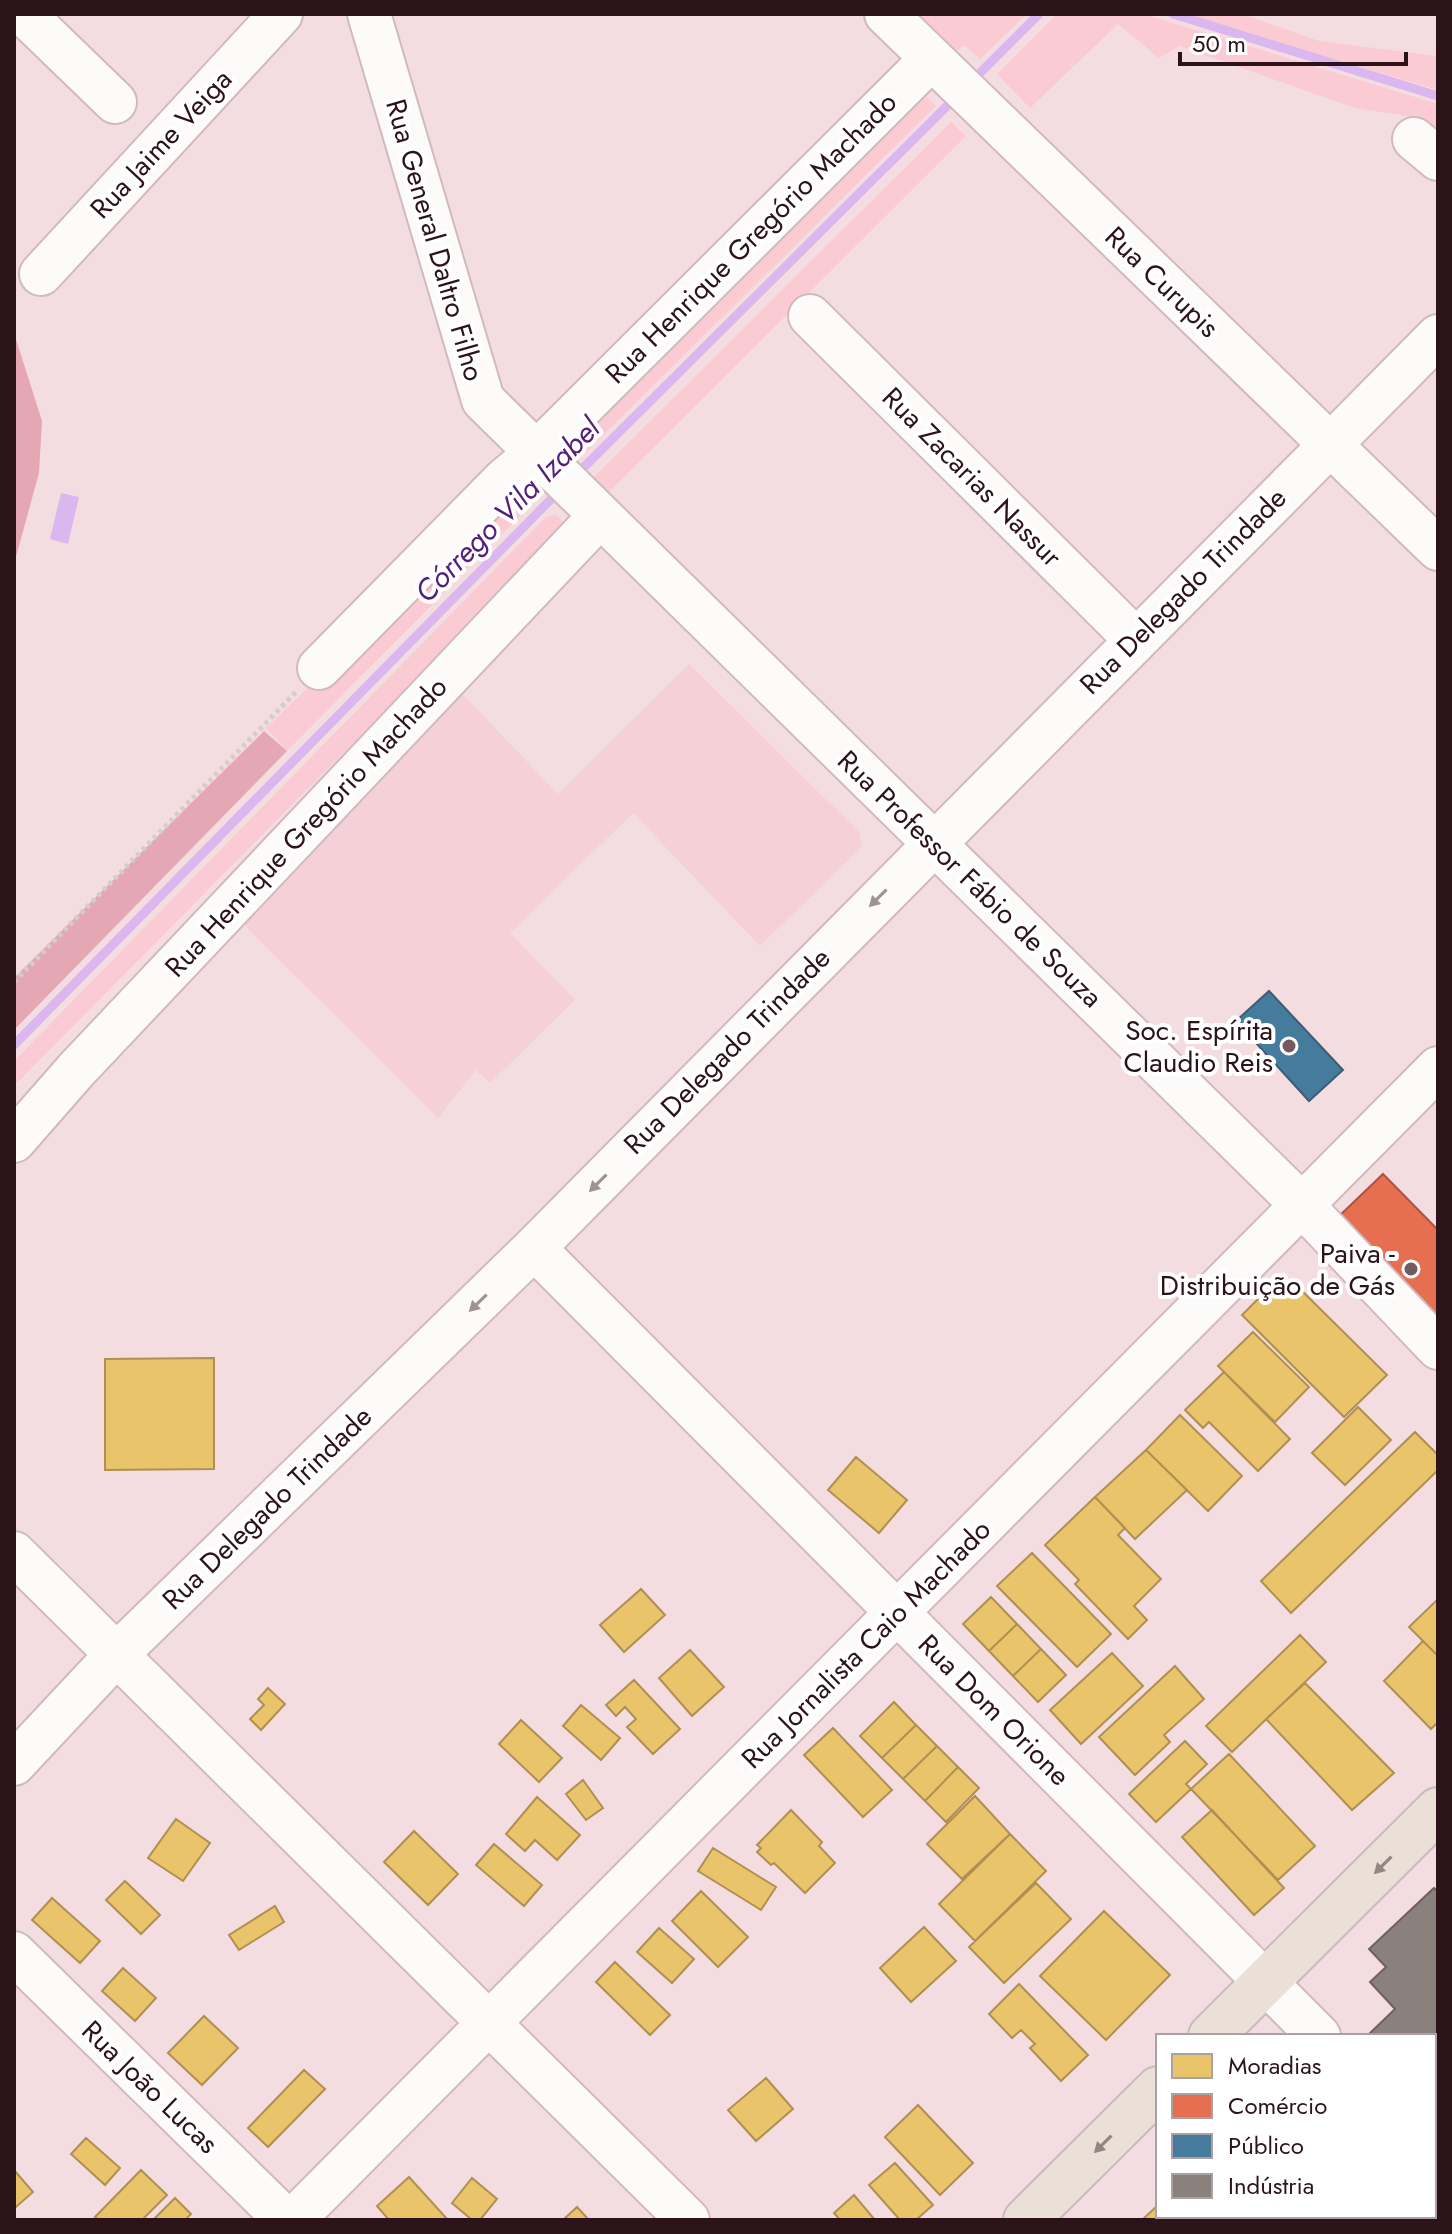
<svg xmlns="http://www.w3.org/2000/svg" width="1452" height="2234" viewBox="0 0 1452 2234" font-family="Jost,sans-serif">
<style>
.built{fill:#f5d0d6}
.green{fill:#facbd3}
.forest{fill:#e5a7b3}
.water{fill:#dab7ef}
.homes{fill:#e9c46a;stroke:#b08f52;stroke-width:2}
.shops{fill:#e76f51;stroke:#af5340;stroke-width:2}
.public{fill:#457b9d;stroke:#3e5c75;stroke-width:2}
.industry{fill:#8a817c;stroke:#6e605e;stroke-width:2}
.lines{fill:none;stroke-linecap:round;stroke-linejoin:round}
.stream{stroke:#dab7ef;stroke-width:9}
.minor-casing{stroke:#d1babe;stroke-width:46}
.major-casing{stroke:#c9bbbd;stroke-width:48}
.path{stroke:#d4cdce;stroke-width:5;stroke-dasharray:4 4;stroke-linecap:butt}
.minor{stroke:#fdfafa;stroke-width:42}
.major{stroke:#eae0d7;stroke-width:44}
.oneway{fill:#9f9295}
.oneway2{fill:#948482}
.poi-dot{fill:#725a5f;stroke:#fff;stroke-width:3}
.labels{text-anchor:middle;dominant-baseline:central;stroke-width:8;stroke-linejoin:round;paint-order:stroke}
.street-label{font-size:28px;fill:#2c1319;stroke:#fff}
.poi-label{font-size:28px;fill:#2c1319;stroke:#fff;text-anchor:end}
.water-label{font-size:30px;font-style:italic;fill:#531f7a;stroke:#fff}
</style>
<rect width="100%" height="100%" fill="#f4dde0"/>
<!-- built -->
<path class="built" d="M689,664L860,833L861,848L760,946L633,813L510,933L575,1000L490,1083L476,1070L438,1118L227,908L453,684L558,794Z"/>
<!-- green -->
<path class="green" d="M914,14H1027L980,59L964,45L955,53Z
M1057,14H1143L1438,104V138L1414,117L1355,108L1179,46L1159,58L1118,24L1030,108L997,74Z
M1184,14H1242L1319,41L1438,56V90Z
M922,92L936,106L573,465L558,450Z
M951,122L966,136L609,492L594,477Z
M516,488L534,502L287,751L266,728Z
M556,515L564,523L561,533L14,1086V1061L546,517Z"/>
<!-- forest -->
<path class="forest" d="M14,333L42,421L39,473L14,564Z
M264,731L287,751L14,1030V978Z"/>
<!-- water -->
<path class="water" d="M61,493L79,497L68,544L50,539Z"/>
<!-- homes -->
<path class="homes" d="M1277,1280L1293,1282L1387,1375L1344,1417L1242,1315Z
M1253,1332L1309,1387L1275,1422L1218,1366Z
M214,1358V1469L105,1470V1359Z
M1224,1372L1290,1439L1258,1471L1209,1422L1203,1428L1185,1410Z
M1358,1407L1391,1440L1345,1485L1312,1453Z
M1180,1415L1242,1476L1208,1511L1146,1450Z
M1415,1432L1438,1455V1470L1291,1613L1261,1581Z
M1146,1450L1187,1490L1135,1539L1095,1497Z
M856,1457L907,1500L879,1533L828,1490Z
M1095,1497L1125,1528L1118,1535L1161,1579L1134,1606L1147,1620L1128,1639L1075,1584L1079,1580L1045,1545Z
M1032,1553L1111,1634L1077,1667L997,1586Z
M641,1589L665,1615L624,1652L600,1625Z
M991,1597L1017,1624L989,1651L963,1624Z
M1438,1599V1656L1409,1627Z
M1017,1624L1041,1649L1013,1676L989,1651Z
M1300,1635L1326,1662L1232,1752L1206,1726Z
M1423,1641L1438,1656V1722L1431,1729L1384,1681Z
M1041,1649L1066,1675L1038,1702L1013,1676Z
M690,1650L724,1687L692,1716L659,1678Z
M1112,1653L1143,1686L1081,1744L1050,1710Z
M1175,1666L1204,1699L1164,1735L1170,1742L1135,1775L1099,1737Z
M634,1680L680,1729L653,1754L627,1727L636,1719L625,1707L616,1716L606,1705Z
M1305,1683L1394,1773L1352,1810L1266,1719Z
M268,1688L285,1704L261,1730L250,1719L264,1705L258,1699Z
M894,1702L916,1725L882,1758L860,1736Z
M581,1705L620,1738L601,1760L563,1726Z
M521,1720L562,1758L539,1782L499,1744Z
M916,1725L937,1746L903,1779L882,1758Z
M833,1728L892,1790L863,1817L804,1755Z
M1185,1741L1207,1764L1186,1784L1191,1789L1156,1822L1129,1794Z
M937,1746L958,1767L925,1801L903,1779Z
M1229,1754L1315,1846L1278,1880L1191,1789Z
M958,1767L979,1788L946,1822L925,1801Z
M583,1780L603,1808L586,1820L566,1794Z
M975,1796L1010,1834L962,1879L927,1844Z
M537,1797L580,1835L557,1860L535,1840L525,1851L506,1834Z
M791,1810L822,1842L819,1846L835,1863L805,1893L774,1863L771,1865L757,1852L761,1848L757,1845Z
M1212,1810L1284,1888L1254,1915L1182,1837Z
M176,1819L210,1843L183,1881L148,1858Z
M414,1831L458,1874L428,1905L384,1862Z
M1010,1834L1046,1871L975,1941L939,1904Z
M494,1844L542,1885L524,1906L476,1865Z
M713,1848L776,1887L761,1910L698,1871Z
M125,1881L160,1915L141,1934L106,1900Z
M1036,1883L1071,1919L1004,1983L969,1947Z
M701,1891L748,1937L718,1967L672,1921Z
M52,1898L100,1941L80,1963L32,1920Z
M275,1906L284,1922L239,1950L229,1935Z
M1104,1911L1170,1975L1106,2040L1040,1976Z
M924,1927L956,1961L911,2002L880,1968Z
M659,1928L694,1959L672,1983L637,1952Z
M615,1962L670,2015L650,2035L596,1982Z
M123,1968L156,1998L135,2021L102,1991Z
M1019,1984L1088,2055L1061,2081L1030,2048L1035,2044L1021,2030L1012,2038L989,2014Z
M204,2016L238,2048L202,2085L168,2053Z
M304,2070L325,2089L268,2147L248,2128Z
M766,2078L793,2109L756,2141L728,2110Z
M918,2105L973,2163L940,2195L885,2137Z
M86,2138L120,2168L105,2185L71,2154Z
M895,2163L933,2205L916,2220H900L869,2185Z
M14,2170L33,2192L16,2207L14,2205Z
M141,2170L167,2195L142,2220H99L95,2217Z
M409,2177L448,2220H389L377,2206Z
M472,2178L497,2199L480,2220H472L452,2203Z
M854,2195L875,2220H840L834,2213Z
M175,2198L191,2214L185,2220H153Z
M1158,2205V2216H1175L1179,2220H1142Z
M577,2207L589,2220H563Z"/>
<!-- shops -->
<path class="shops" d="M1383,1174L1438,1230V1324L1335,1220Z
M1190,2216H1233L1229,2220H1193Z"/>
<!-- public -->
<path class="public" d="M1269,991L1343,1070L1309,1101L1236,1021Z"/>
<!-- industry -->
<path class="industry" d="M1434,1888L1438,1892V2042L1434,2046V2036H1367L1395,2009L1370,1982L1386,1967L1369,1949Z"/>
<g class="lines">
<!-- stream -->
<path class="stream" d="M1173,14L1438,96
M971,82L1039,14
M574,477L958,95
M14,1045L560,490"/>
<!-- minor casing -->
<g class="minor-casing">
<path id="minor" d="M24,14L115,102
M369,14L483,400L1302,1205L1438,1348
M886,14L1438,549
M1414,139L1438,159
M41,274L281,14
M810,316L1135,639
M319,668L505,479L536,453L931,59
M14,1141L77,1069L600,516
M534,1248L1319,2036
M14,1553L688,2220
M14,1764L116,1655L534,1248L1438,336
M14,1953L286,2220
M1434,2151L1438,2155
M293,2220L1438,1068"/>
</g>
<!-- major casing -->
<g class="major-casing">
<path id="major" d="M1211,2036L1438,1810
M1026,2220L1158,2089"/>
</g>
<!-- path -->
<path class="path" d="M14,982L296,692"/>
<!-- minor -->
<use href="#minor" class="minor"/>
<!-- major -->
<use href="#major" class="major"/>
</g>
<!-- one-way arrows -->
<defs><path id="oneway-solid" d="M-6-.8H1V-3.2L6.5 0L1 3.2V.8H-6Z" transform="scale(2)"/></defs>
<g class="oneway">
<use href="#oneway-solid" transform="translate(878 898) rotate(135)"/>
<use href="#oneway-solid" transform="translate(598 1183) rotate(135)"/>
<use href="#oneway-solid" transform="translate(478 1303) rotate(136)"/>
</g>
<g class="oneway2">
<use href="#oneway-solid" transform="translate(1383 1865) rotate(135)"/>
<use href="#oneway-solid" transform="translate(1103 2144) rotate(135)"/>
</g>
<!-- markers -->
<g class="poi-dot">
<circle cx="1289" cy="1046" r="8"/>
<circle cx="1411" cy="1269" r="8"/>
</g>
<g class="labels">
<!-- street labels -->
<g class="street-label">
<text transform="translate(161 144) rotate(-47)">Rua Jaime Veiga</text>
<text transform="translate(751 238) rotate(-45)">Rua Henrique Gregório Machado</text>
<text transform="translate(435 240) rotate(74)">Rua General Daltro Filho</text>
<text transform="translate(1162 282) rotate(44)">Rua Curupis</text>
<text transform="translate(972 477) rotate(45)">Rua Zacarias Nassur</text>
<text transform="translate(1183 591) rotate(-45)">Rua Delegado Trindade</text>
<text transform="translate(306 827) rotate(-47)">Rua Henrique Gregório Machado</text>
<text transform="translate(970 879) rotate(44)">Rua Professor Fábio de Souza</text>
<text transform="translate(727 1051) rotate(-45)">Rua Delegado Trindade</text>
<text transform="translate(267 1508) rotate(-44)">Rua Delegado Trindade</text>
<text transform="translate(866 1644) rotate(-45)">Rua Jornalista Caio Machado</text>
<text transform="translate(994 1710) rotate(45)">Rua Dom Orione</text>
<text transform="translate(150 2087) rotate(44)">Rua João Lucas</text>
</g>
<!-- poi labels -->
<g class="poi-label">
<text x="1273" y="1030">Soc. Espírita<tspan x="1273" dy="32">Claudio Reis</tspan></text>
<text x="1395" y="1253">Paiva -<tspan x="1395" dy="32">Distribuição de Gás</tspan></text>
</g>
<!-- water labels -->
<g class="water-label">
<text transform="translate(507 510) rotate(-45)">Córrego Vila Izabel</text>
</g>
</g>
<!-- border -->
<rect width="1452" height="2234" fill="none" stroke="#2c1319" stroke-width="32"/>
<!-- legend -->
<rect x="1156" y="2034" width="280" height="184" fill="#ffffff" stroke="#aba1a3" stroke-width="2"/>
<rect x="1172" y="2054" width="40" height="24" fill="#e9c46a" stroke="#aba1a3" stroke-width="2"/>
<text x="1228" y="2074" font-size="24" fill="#2c1319">Moradias</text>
<rect x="1172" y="2094" width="40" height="24" fill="#e76f51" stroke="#aba1a3" stroke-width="2"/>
<text x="1228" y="2114" font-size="24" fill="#2c1319">Comércio</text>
<rect x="1172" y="2134" width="40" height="24" fill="#457b9d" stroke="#aba1a3" stroke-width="2"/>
<text x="1228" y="2154" font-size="24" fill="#2c1319">Público</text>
<rect x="1172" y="2174" width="40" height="24" fill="#8a817c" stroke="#aba1a3" stroke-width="2"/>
<text x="1228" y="2194" font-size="24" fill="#2c1319">Indústria</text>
<!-- scale -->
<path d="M1180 52v12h226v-12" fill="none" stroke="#2c1319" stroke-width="4"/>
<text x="1192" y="52" font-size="24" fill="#2c1319" stroke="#ffffff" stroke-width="6" paint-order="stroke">50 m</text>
</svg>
